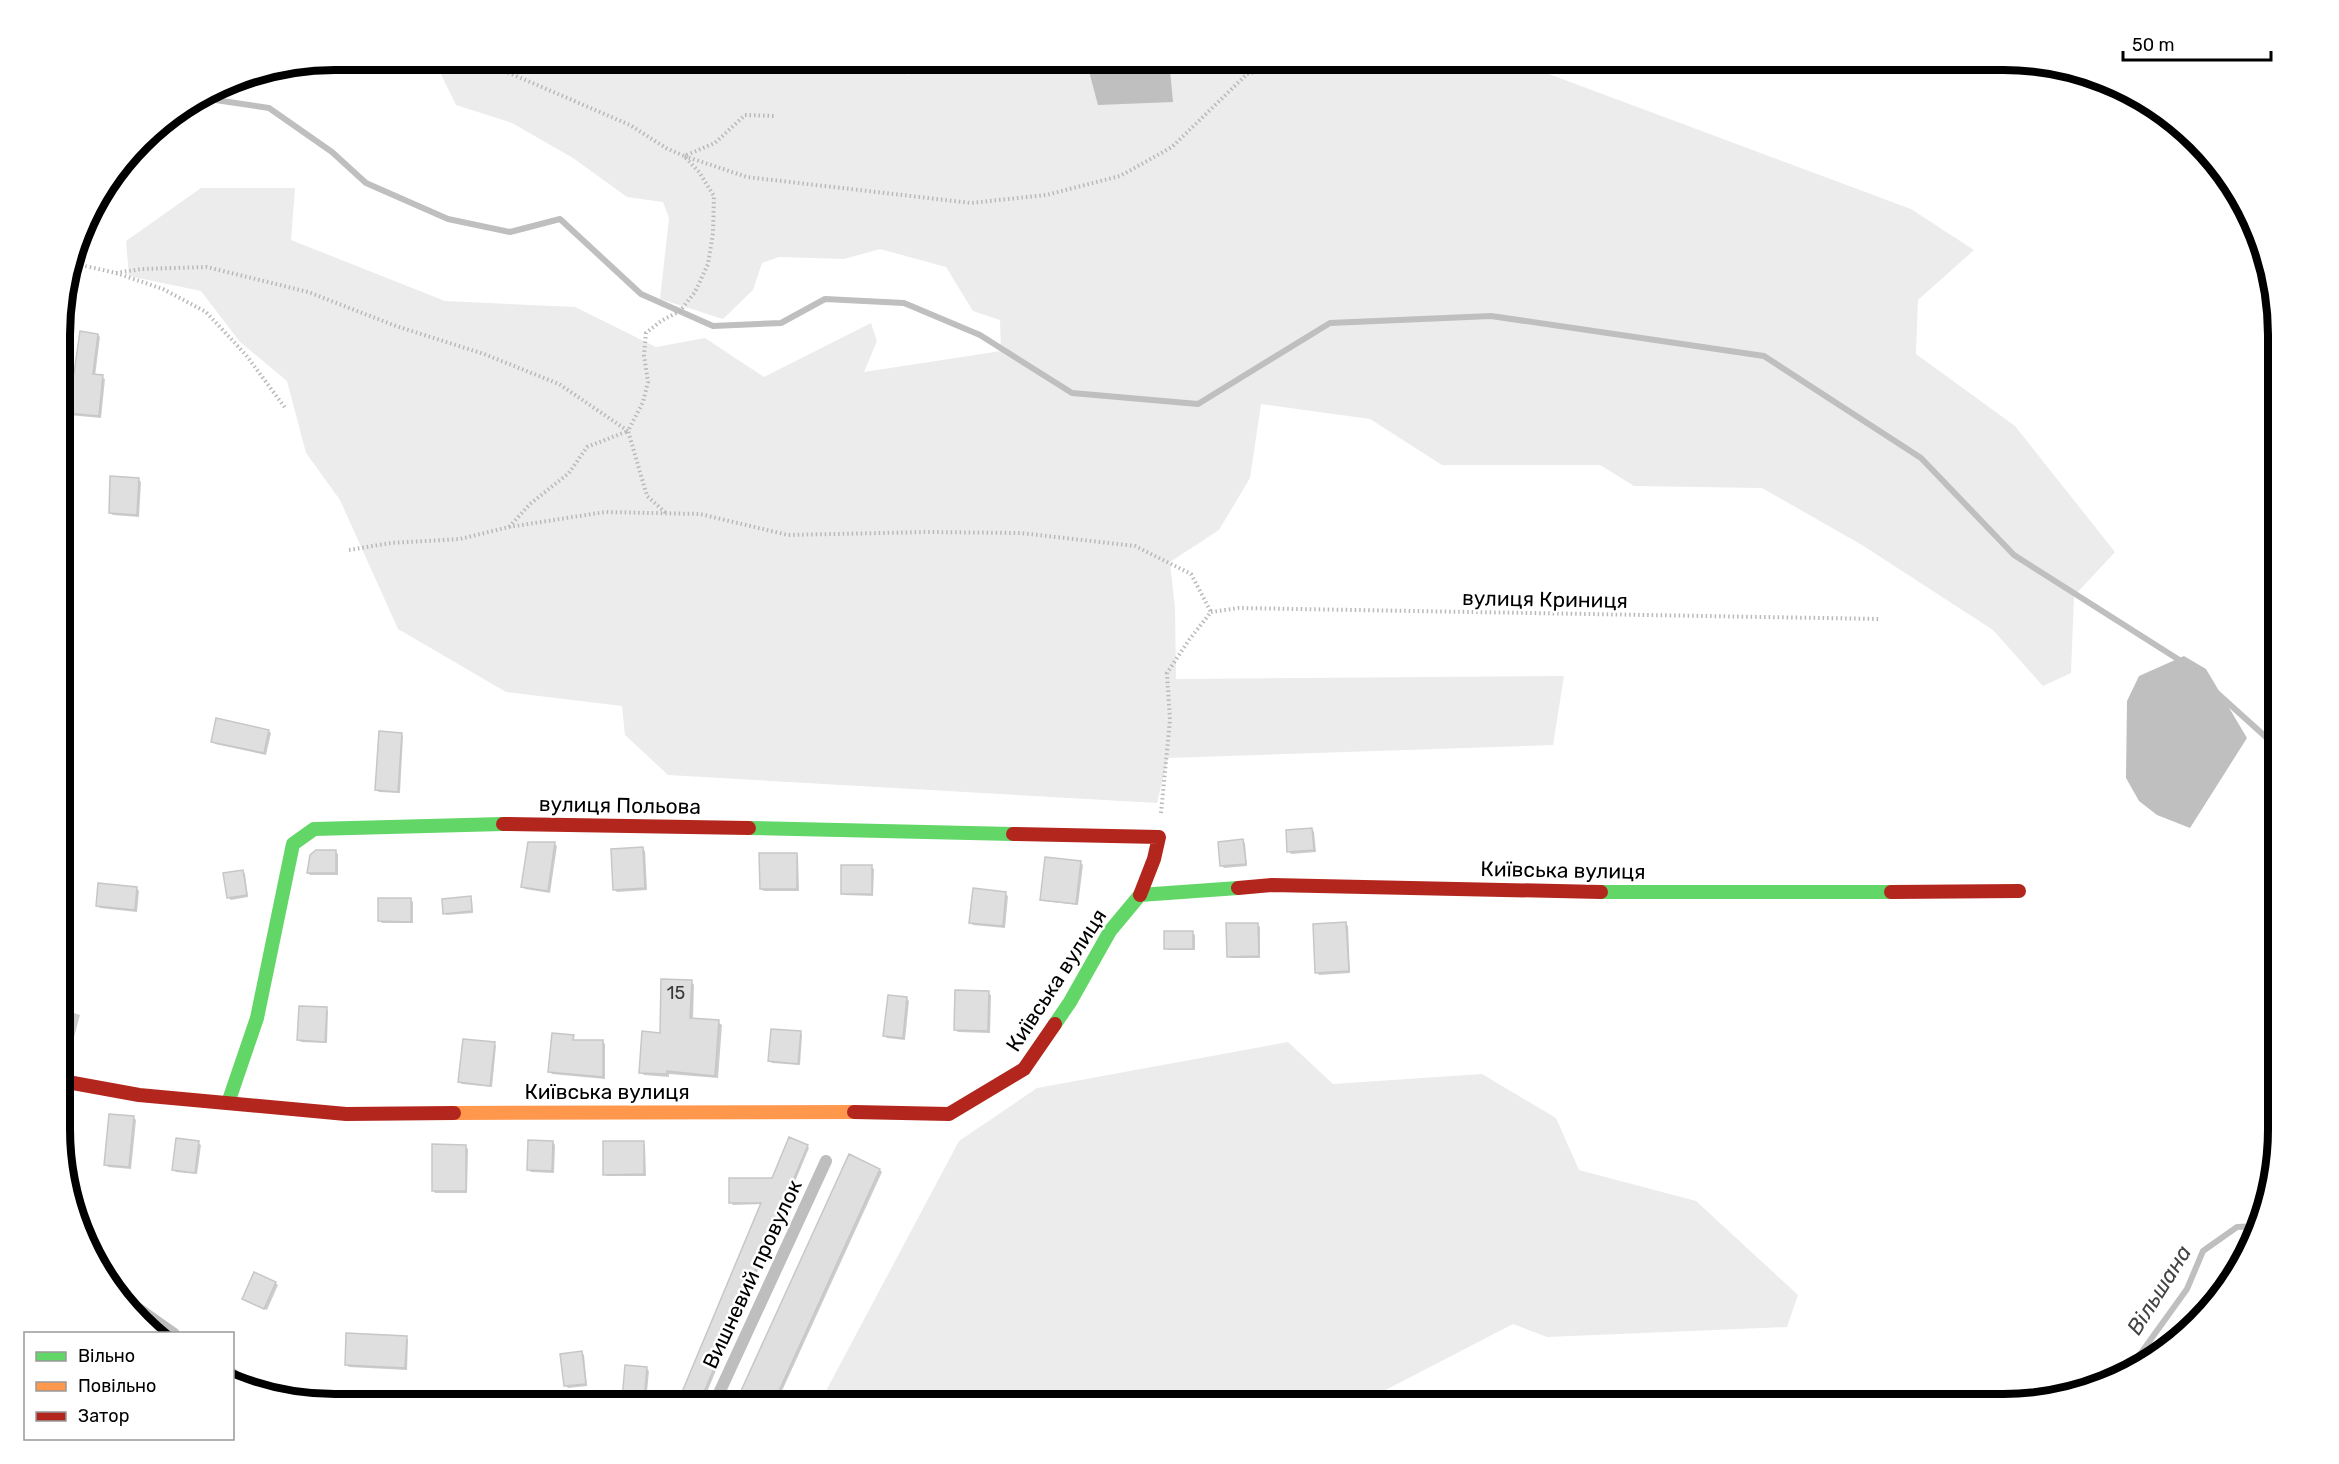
<svg xmlns="http://www.w3.org/2000/svg" width="2339" height="1464" viewBox="0 0 2339 1464" font-family="Rubik,sans-serif">
<style>
.green{fill:#ececec}
.water{fill:#bfbfbf}
.shadow{fill:#0003}
.lines{fill:none;stroke-linecap:round;stroke-linejoin:round}
.stream{stroke:#bfbfbf;stroke-width:6}
.building{fill:#dfdfdf;stroke:#c7c7c7;stroke-width:1.5}
.path{stroke:#b9b9b9;stroke-width:4;stroke-dasharray:1.5 3;stroke-linecap:butt}
.lane{stroke:#bebebe;stroke-width:12}
.fast{stroke:#63d668;stroke-width:14}
.slow{stroke:#ff974d;stroke-width:14}
.jam{stroke:#b3261e;stroke-width:14}
.labels{text-anchor:middle;dominant-baseline:central;stroke-width:5;stroke-linejoin:round;paint-order:stroke}
.number-label{font-size:18px;fill:#383838}
.street-label{font-size:21px;fill:#000;stroke:#fff}
.water-label{font-size:22px;font-style:italic;fill:#444;stroke:#fff}
.rim{fill:none;stroke:#000;stroke-width:8}
</style>
<rect width="100%" height="100%" fill="#fff"/>
<!-- green -->
<path class="green" d="M434,60H891L908,75L924,60H1528L1530,67L1911,209L1974,250L1918,300L1916,354L2015,426L2115,552L2074,596L2071,673L2043,686L1993,630L1862,545L1762,488L1634,486L1600,465H1442L1370,419L1261,404L1250,478L1219,530L1170,562L1175,608L1176,679L1564,676L1553,745L1168,758L1157,803L668,775L625,735L622,706L506,692L398,629L340,500L306,453L287,381L240,342L201,291L129,276L126,241L201,188H295L291,240L445,301L575,307L656,347L705,338L764,377L871,323L877,341L864,372L1001,351L1000,320L973,311L946,267L880,249L844,259L779,257L762,263L753,290L723,319L660,299L669,218L663,202L627,197L573,158L512,123L456,105Z
M1288,1042L1333,1084L1482,1074L1556,1118L1579,1170L1696,1201L1798,1295L1787,1327L1547,1337L1513,1324L1374,1396L1368,1404H819L959,1141L1037,1088Z"/>
<!-- water -->
<path class="water" d="M1086,60H1169L1173,102L1098,105Z
M2184,656L2206,669L2247,738L2190,828L2157,815L2139,801L2126,778L2127,701L2139,676Z"/>
<!-- shadow -->
<path class="shadow" d="M98,335L100,337L95,376L105,379L101,418L69,415L66,413L75,374Z
M138,479L141,482L139,517L113,515L110,513Z
M268,731L271,733L266,755L215,744L213,741Z
M401,734L403,736L400,793L379,792L376,789Z
M1312,829L1314,832L1316,852L1291,854L1289,851Z
M1242,841L1245,843L1247,866L1224,868L1222,866Z
M529,844H555L557,846L550,893L525,889L523,886Z
M643,849L645,851L647,890L617,892L614,889Z
M336,852L338,854V875H310L308,873Z
M796,854L798,856L799,891H764L761,889Z
M1081,863L1083,865L1078,905L1044,901L1041,899Z
M871,867L874,869L873,896L844,895L842,893Z
M243,872L245,874L248,897L231,900L228,897Z
M137,889L139,891L137,912L100,908L98,906Z
M1005,894L1008,896L1005,928L973,925L970,922Z
M470,898L472,900L473,913L447,915L444,913Z
M411,900L413,902V923H382L380,921Z
M1257,924L1260,927V958H1231L1228,956Z
M1346,924L1348,926L1350,973L1319,975L1317,972Z
M1192,933L1195,935V950H1168L1166,948Z
M691,981L694,985L693,1020L718,1022L722,1025L718,1078L669,1074V1077L644,1075L641,1072Z
M988,993L991,995L990,1033L958,1032L955,1030Z
M907,999L909,1001L905,1040L887,1038L885,1036Z
M62,1009L80,1015L74,1037L62,1034Z
M326,1009L328,1011L327,1043L301,1042L299,1040Z
M800,1032L802,1035L800,1065L772,1063L770,1061Z
M573,1036L575,1041H602L605,1044V1079L552,1074L550,1071Z
M494,1043L496,1046L492,1087L462,1084L459,1082Z
M133,1117L136,1120L131,1169L108,1167L106,1164Z
M553,1142L555,1145L554,1173L531,1172L528,1169Z
M643,1142L645,1145L646,1176H607L604,1174Z
M198,1143L201,1145L197,1174L176,1172L173,1169Z
M807,1146L809,1148L702,1404H679L762,1204L733,1205L731,1202L773,1179Z
M466,1147L468,1149L467,1193H435L433,1190Z
M880,1170L882,1172L776,1404H736Z
M275,1283L278,1285L267,1310L246,1301Z
M406,1337L408,1340L407,1370L349,1367L346,1364Z
M582,1353L584,1355L587,1386L568,1388L565,1385Z
M646,1368L649,1371L646,1402L626,1400L623,1398Z"/>
<g class="lines">
<!-- stream -->
<path class="stream" d="M202,98L269,108L332,152L366,183L448,219L510,232L560,219L641,294L713,326L781,323L825,299L904,303L980,335L1072,393L1198,404L1330,323L1491,316L1764,356L1921,458L2014,555L2184,663
M2216,692L2278,748
M2128,1371L2187,1289L2203,1251L2237,1227L2260,1226"/>
</g>
<!-- building -->
<path class="building" d="M80,331L98,334L93,374L103,375L99,416L65,413L68,372L74,373Z
M110,476L139,478L137,515L109,513Z
M216,718L269,730L264,753L211,742Z
M379,731L402,733L398,792L375,790Z
M1312,828L1314,850L1287,852L1286,830Z
M1243,839L1246,864L1220,866L1218,842Z
M528,842H555L548,891L521,887Z
M643,847L645,888L613,890L611,849Z
M316,850H336V873H307L310,855Z
M759,853H797V889H760Z
M1045,857L1081,861L1076,904L1040,900Z
M841,865H872V894H841Z
M243,870L247,895L227,898L223,873Z
M98,883L137,887L135,910L96,906Z
M973,888L1006,892L1003,926L969,923Z
M471,896L472,911L443,914L442,899Z
M378,898H411V922L378,921Z
M1346,922L1349,971L1315,973L1313,924Z
M1226,923H1258L1259,956L1227,957Z
M1164,931H1193V949H1164Z
M661,979L692,980L690,1018L719,1020L715,1076L667,1071L666,1074L639,1073L642,1031L660,1033Z
M955,990L989,991L988,1031L954,1030Z
M888,995L907,997L903,1038L883,1036Z
M299,1006L327,1007L325,1042L297,1040Z
M771,1029L801,1031L798,1064L768,1061Z
M552,1033L574,1035L573,1040H603V1077L548,1072Z
M463,1039L495,1042L490,1086L458,1082Z
M109,1114L134,1116L129,1167L104,1165Z
M789,1137L808,1145L699,1404H677L761,1203H729V1178H772Z
M176,1138L199,1141L195,1173L172,1170Z
M528,1140L553,1141L552,1171L527,1170Z
M603,1141H644V1174L603,1175Z
M432,1144L466,1145V1191H432Z
M849,1154L880,1169L773,1404H735Z
M254,1272L276,1282L264,1309L242,1299Z
M346,1333L407,1336L405,1368L345,1365Z
M582,1351L586,1384L564,1386L560,1354Z
M625,1365L647,1367L644,1401L622,1399Z"/>
<g class="lines">
<!-- path -->
<path class="path" d="M479,60L630,125L666,148L684,156L715,143L745,115L774,116
M72,268L85,266L116,273L163,289L206,312L246,355L286,409
M116,273L141,269L207,267L308,292L396,326L484,354L559,384L628,431L643,402L648,382L644,355L646,333L661,321L680,311L695,292L708,264L713,233L714,196L699,172L684,156L747,177L971,203L1046,195L1120,176L1172,147L1247,74L1283,66L1330,63L1347,60
M509,527L530,504L569,473L587,447L628,431L647,496L666,513
M349,550L391,543L460,539L509,527L605,512L700,514L788,535L928,532L1020,533L1135,546L1191,574L1211,612
M1211,612L1239,608L1880,619
M1161,813L1170,720L1167,673L1189,640L1211,612"/>
<!-- lane -->
<path class="lane" d="M123,1298L174,1334
M232,1374L260,1393
M714,1404L826,1161"/>
<!-- fast -->
<path class="fast" d="M749,828L1013,834
M1601,892H1891
M1055,1024L1070,1002L1110,931L1140,895L1238,888
M228,1103L257,1018L293,844L314,829L503,824"/>
<!-- slow -->
<path class="slow" d="M454,1113L854,1112"/>
<!-- jam -->
<path class="jam" d="M503,824L749,828
M1013,834L1159,837L1154,859L1140,895
M1238,888L1272,885L1601,892
M1891,892L2019,891
M62,1081L139,1095L346,1114L454,1113
M854,1112L949,1114L1024,1069L1055,1024"/>
</g>
<g class="labels">
<!-- number labels -->
<g class="number-label">
<text x="676" y="993">15</text>
</g>
<!-- street labels -->
<g class="street-label">
<text transform="translate(1545 599) rotate(1)">вулиця Криниця</text>
<text transform="translate(620 805) rotate(1)">вулиця Польова</text>
<text transform="translate(1563 870) rotate(1)">Київська вулиця</text>
<text transform="translate(1056 980) rotate(-57)">Київська вулиця</text>
<text x="607" y="1091">Київська вулиця</text>
<text transform="translate(752 1274) rotate(-65)">Вишневий провулок</text>
</g>
<!-- water labels -->
<g class="water-label">
<text transform="translate(2159 1290) rotate(-58)">Вільшана</text>
</g>
</g>
<!-- crop -->
<path d="M0 0H2339V1464H0ZM335 70H2003A265 265 0 0 1 2268 335V1129A265 265 0 0 1 2003 1394H335A265 265 0 0 1 70 1129V335A265 265 0 0 1 335 70Z" fill="#fff" fill-rule="evenodd"/>
<path class="rim" d="M335 70H2003A265 265 0 0 1 2268 335V1129A265 265 0 0 1 2003 1394H335A265 265 0 0 1 70 1129V335A265 265 0 0 1 335 70Z"/>
<!-- legend -->
<rect x="24" y="1332" width="210" height="108" fill="#ffffff" stroke="#999999" stroke-width="1.5"/>
<rect x="36" y="1352" width="30" height="9" fill="#63d668" stroke="#999999" stroke-width="1.5"/>
<text x="78" y="1362" font-size="18" fill="#000000">Вільно</text>
<rect x="36" y="1382" width="30" height="9" fill="#ff974d" stroke="#999999" stroke-width="1.5"/>
<text x="78" y="1392" font-size="18" fill="#000000">Повільно</text>
<rect x="36" y="1412" width="30" height="9" fill="#b3261e" stroke="#999999" stroke-width="1.5"/>
<text x="78" y="1422" font-size="18" fill="#000000">Затор</text>
<!-- scale -->
<path d="M2123 51v9h148v-9" fill="none" stroke="#000000" stroke-width="3"/>
<text x="2132" y="51" font-size="18" fill="#000000" stroke="#ffffff" stroke-width="4.5" paint-order="stroke">50 m</text>
</svg>
